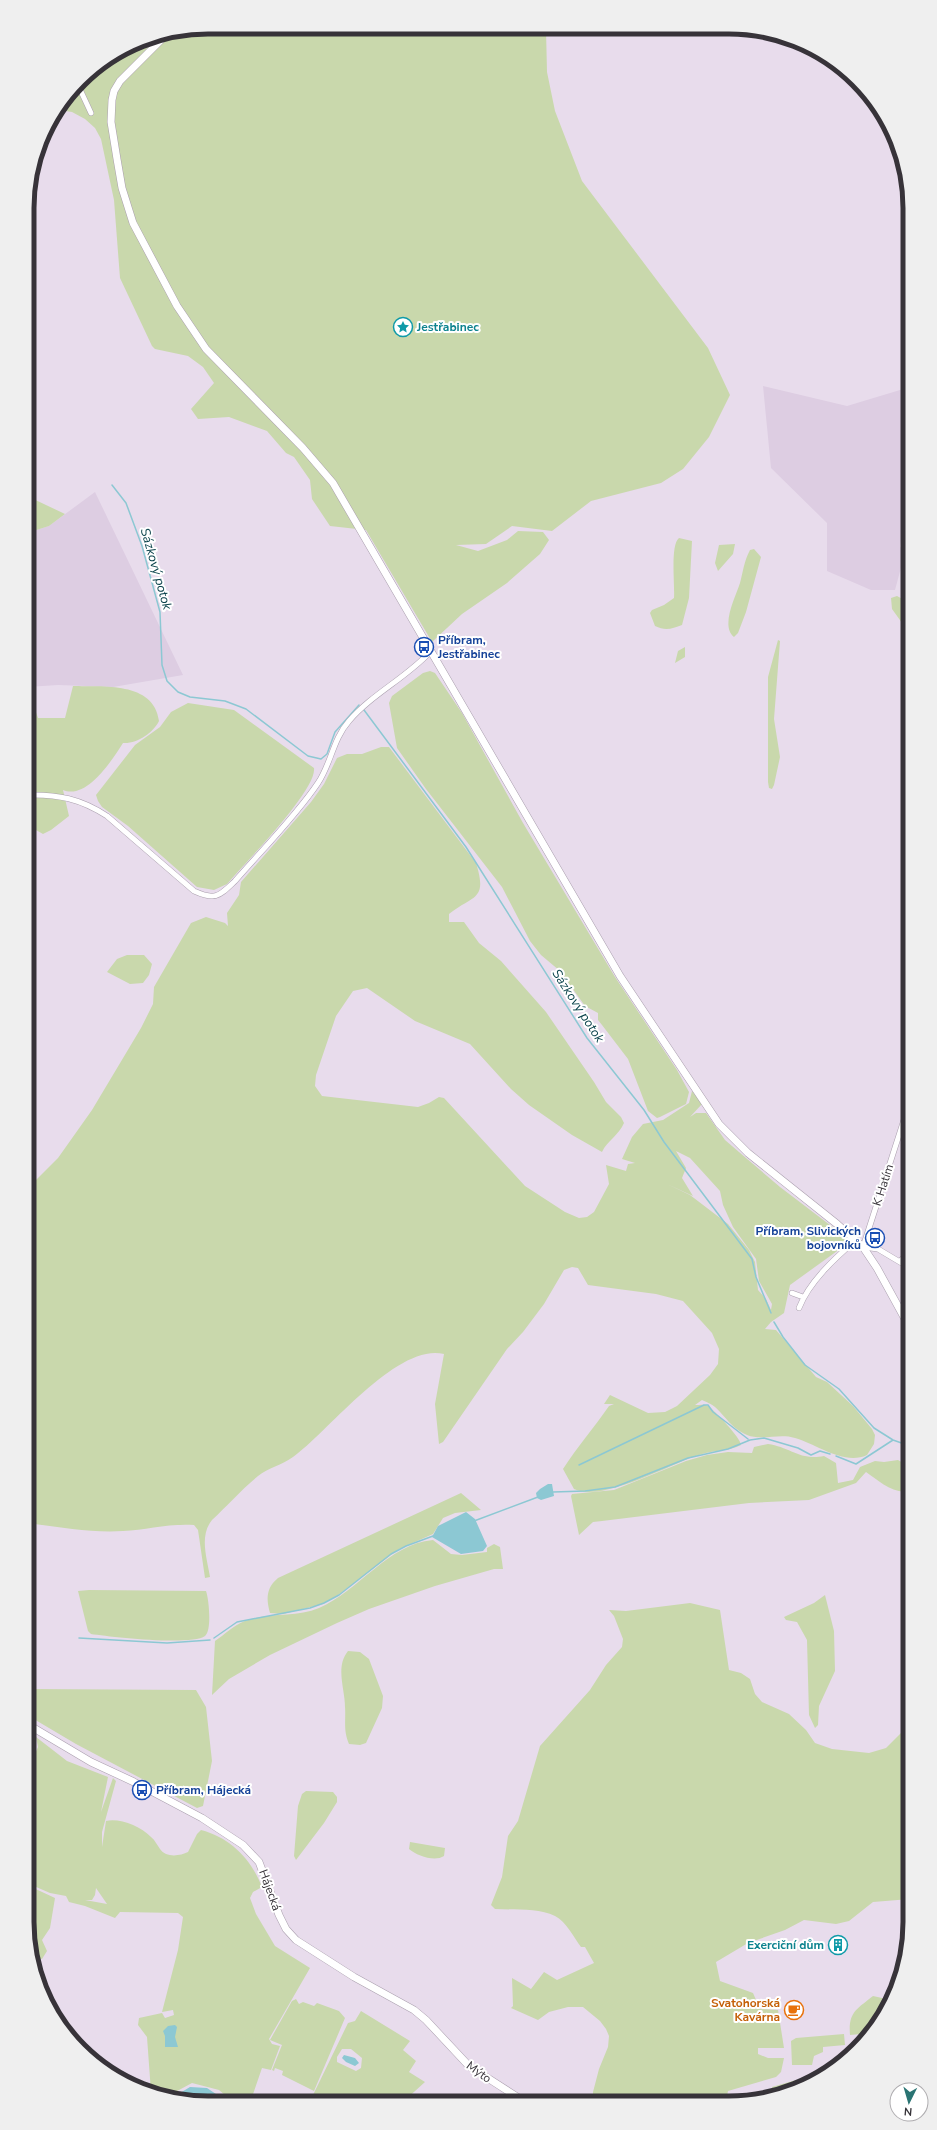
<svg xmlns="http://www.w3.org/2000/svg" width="937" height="2130" viewBox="0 0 937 2130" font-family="'Nunito Sans',sans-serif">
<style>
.built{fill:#ddcde2}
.green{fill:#c9d8ac;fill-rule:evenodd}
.water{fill:#8cc8d3}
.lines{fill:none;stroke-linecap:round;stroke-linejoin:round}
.stream{stroke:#8cc8d3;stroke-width:1.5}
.street-casing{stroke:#aa9fae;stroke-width:6}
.secondary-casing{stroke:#aa9fae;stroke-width:8}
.street{stroke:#fff;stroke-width:5}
.secondary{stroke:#fff;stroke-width:7}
.labels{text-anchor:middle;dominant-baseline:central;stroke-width:4;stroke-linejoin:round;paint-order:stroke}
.culture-label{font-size:12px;font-weight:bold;fill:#0d838f;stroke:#fff;text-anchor:start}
.transit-label{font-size:12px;font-weight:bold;fill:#164399;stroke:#fff;text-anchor:start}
.street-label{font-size:12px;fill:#373339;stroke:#fff}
.food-label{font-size:12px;font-weight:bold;fill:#c56008;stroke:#fff;text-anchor:end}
.water-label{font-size:13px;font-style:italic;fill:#0a424b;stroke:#fff}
.rim{fill:none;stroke:#373339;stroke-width:5}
</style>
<rect width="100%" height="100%" fill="#e8dcec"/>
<!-- built -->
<path class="built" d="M763,386L847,406L910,387V537L902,538L901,540L900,547L906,549L895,590H871L827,571V523L771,468Z
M95,492L183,675L113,687L58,685L27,687V616L35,593L27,584V533L49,526Z"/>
<!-- green -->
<path class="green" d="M208,27L307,28L360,32L373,28L546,29L547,72L555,111L582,181L708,348L730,395L709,437L683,469L661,483L591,501L552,531L512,526L486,544L456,545L478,551L507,540L518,531L543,532L549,540L540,554L507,583L462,614L432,642L366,530L330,526L312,499L310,480L294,457L286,453L267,431L229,417L198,419L191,409L214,383L203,367L188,356L155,349L152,346L120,278L114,200L101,139L95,128L85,119L72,112L59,110L88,72L139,41Z
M27,496L65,514L49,526L27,533Z
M679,538L692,541L689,598L682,625C672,629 665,631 655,626L650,613L652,610L664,605L674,598C675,585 670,545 679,538Z
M735,544L733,554L718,571L715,563L719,545Z
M754,549L761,557L746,612L738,633L734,637C720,626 736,596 740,583C743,572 744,561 750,550Z
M906,574H910V634L892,609L891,598L897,596L908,602Z
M27,584L35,593L27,616Z
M778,640L780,641L774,719L780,757L774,785L772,789L769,788L768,782V677Z
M685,647V657L675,663L678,651Z
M430,671L435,673L462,713L523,823L615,977L677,1070L689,1092L686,1104L660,1117L657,1118L648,1111L628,1059L602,1025L598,1020V1013L585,1006L560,971L541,955L530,941L502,887L426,789L397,748L389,703L392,696L423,673Z
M73,686C102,687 154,681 159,721C153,733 137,744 123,743C112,760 87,800 63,790L69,816L51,830L43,834L27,825V687L38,718H65Z
M188,703L234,710L314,768C317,790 244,864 227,884L214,890L197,887L128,826L102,807L98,801L96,795L135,745L160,727L171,712Z
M381,747H389L476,863C488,901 473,895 449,914V922H464L479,943L501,961L546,1012L594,1082L606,1102L621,1117L624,1123C619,1135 607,1141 602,1152L572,1135L529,1105L511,1089L470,1044L415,1021L367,988L353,991L336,1016L316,1075L315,1086L322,1096L418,1107L429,1103L439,1097L444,1098L525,1186L565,1212L579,1218L587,1217L594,1212L609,1184L606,1165L626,1171L628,1164L635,1163L622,1159L632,1137L643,1124L663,1120L689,1103L692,1091L702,1104L690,1117L696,1113H706L725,1140L746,1158L780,1187L851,1241L790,1285L784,1313L771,1322L765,1329L776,1330L816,1377L827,1382L853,1406L872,1429L875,1435L874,1444L867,1455C844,1466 817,1444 795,1438C779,1433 762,1441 747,1435C730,1427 727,1418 715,1407C712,1404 706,1402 702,1400L695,1405C699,1405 704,1404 708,1406C714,1410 741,1438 741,1445C729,1451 715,1450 702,1454C671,1463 603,1503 574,1489L563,1469C577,1447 594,1428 609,1406L614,1404H604L610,1395L648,1413L665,1412L677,1406L710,1375L718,1364L719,1349L712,1333L683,1301L656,1294L588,1285L578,1268L572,1267L564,1270L544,1304L523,1332L507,1349L443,1442L439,1444L435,1404L444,1354C397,1342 328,1432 293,1457C282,1465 268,1468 258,1476C242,1489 227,1506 212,1520C199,1536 207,1558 210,1577L205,1578L198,1530L194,1525C170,1523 146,1530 123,1531C91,1533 59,1527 27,1523V1189L58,1158L92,1110L141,1028L153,1004L154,987L191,923L206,917L225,923L228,926L227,913L239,895L241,882L311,802L324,784L337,758L347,754H362ZM676,1151L690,1158L720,1191L723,1205L733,1227L756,1259L759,1281L772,1304L771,1310L766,1299L758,1290L755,1262L749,1250L728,1224L690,1195L667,1184L693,1196L682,1178L686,1168Z
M127,955H144L152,964L149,975L143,983L130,984L107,972L117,959Z
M768,1444C790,1447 800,1461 824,1456L836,1463L838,1483L853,1480L860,1467L875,1461L884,1462L898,1460L910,1467V1491C893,1495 878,1480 866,1472L856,1483L809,1500L749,1503L602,1521L593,1522L579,1535L571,1496L572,1494L614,1490L686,1461L707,1455L728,1452L752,1453L754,1447Z
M461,1493L481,1510L455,1513L443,1518L433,1534L399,1549L338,1595L323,1604L283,1614L270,1613C266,1599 266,1588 278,1578Z
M433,1540L451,1554L462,1555L487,1552V1548L494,1544L500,1547L503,1569H494L435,1586L369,1609L337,1623L270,1655L229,1679L212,1695L215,1641C224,1635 234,1625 245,1621C268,1612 296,1618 319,1608C359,1591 388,1544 433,1540Z
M89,1590L206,1591C209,1599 212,1631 205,1636C191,1646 111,1637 91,1634L88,1631L78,1591Z
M825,1595L834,1631L835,1671L819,1706L818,1725L815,1728L809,1715L807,1640L797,1622L786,1620L784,1617L814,1603Z
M690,1603L720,1610L729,1670L741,1673L750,1679L755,1694L762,1702L789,1714L806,1730L815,1743L832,1749L869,1753L886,1748L904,1730L910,1710V1899L873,1902L849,1921L836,1924L804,1920L785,1930L748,1943L716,1962L720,1981L753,1993L760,2009L778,2010L784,2048H758V2054L768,2058H784L781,2072L776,2077L728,2091L726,2101L723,2103L593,2102V2092L599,2069L608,2047L609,2036L606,2029L600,2021L583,2007H568L549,2012L538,2020L511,2008L513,2006L512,1978L531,1989L544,1972L557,1980L594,1963L585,1947H581C574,1938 566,1921 555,1916C538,1908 514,1910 495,1909L491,1905L502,1877L508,1836L518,1821L540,1746L590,1690L606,1665L622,1647L623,1639L614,1616L609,1610L626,1611Z
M348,1651L360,1652L369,1659L383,1696L382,1708L366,1743L360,1745L349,1744C343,1730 346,1720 345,1707C345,1689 335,1667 348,1651Z
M27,1689L196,1690L206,1707L212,1761L203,1806L197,1808L76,1744L27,1715Z
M36,1737L67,1761L108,1777L101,1812L113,1778L116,1781L102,1832V1847L106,1821C120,1818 140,1826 151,1837C155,1840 157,1845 160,1849C166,1858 180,1856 188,1852L197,1834L201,1830C231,1838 251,1859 262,1887L253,1892L250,1898L256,1914L275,1946L310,1968L269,2039L272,2044L280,2046L271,2070L262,2068L251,2100H231L219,2090L192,2083L166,2097L151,2092L147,2037L138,2025L139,2018L162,2013L165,2018L174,2015L173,2010L162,2012L178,1950L183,1917L178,1913L120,1912L115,1918L85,1906L69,1902L66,1896L50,1893L27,1883V1771L38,1747ZM96,1888L107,1904L85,1900H92L95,1895Z
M306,1791L333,1792L337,1797V1802L324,1823L296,1860L294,1856L298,1806L302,1794Z
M410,1842L445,1848L444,1856C435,1862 417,1856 409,1849Z
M27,1885L55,1898L50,1928L42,1940L47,1951L42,1959L32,1957L27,1922Z
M873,1996L891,2000L872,2033L850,2035C848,2012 857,2009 873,1996Z
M296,1999L299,2004L303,2002L314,2006L317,2003L339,2011L345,2018L314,2091L282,2075L283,2071L275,2068L274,2071L272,2070L282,2045L270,2040L292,2001Z
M361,2011L410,2041L403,2050L416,2061L409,2072L425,2082L404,2101H392V2097L380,2095L375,2101L322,2100L313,2095L348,2023L355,2021ZM342,2049H351L362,2058L361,2068L356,2071L337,2062V2057Z
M844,2034L845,2045L823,2047V2052L814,2056L812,2065H792L791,2041L796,2038Z
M809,2079L810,2082L786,2093L772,2089V2087L796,2080Z
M759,2092L777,2096L733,2102L748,2095Z"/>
<!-- water -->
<path class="water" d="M548,1484H552L554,1496L541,1500L537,1498L536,1493L540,1489Z
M466,1512L475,1519L487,1546L483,1551L461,1554L432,1537L438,1526Z
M175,2025L177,2027L175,2037L178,2047H165V2036L163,2031L168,2026Z
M344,2055L355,2058L359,2063L355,2066L346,2062L342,2058Z
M190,2087L207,2088L225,2100L170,2099Z"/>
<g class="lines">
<!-- stream -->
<path class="stream" d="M27,405L29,408
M112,485L126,503L142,546L160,612L162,665L167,681L178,692L190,697L225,701L246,709L308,756L321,759L327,754L335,732L359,705
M364,710L466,847L587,1038L644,1110L664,1142L752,1259L756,1277L771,1313
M774,1322L783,1337L805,1365L839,1389L874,1428L893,1440L910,1446
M836,1456L856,1464L893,1440
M579,1465L704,1405H708L713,1412L748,1439
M553,1492L585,1491L615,1487L688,1458L728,1449L750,1440L764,1438L798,1448L811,1455L820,1451L830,1454
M474,1521L538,1497
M79,1638L167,1643L210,1640
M214,1638L237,1622L310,1608L324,1603L339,1595L391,1554L406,1546L433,1536"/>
<!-- street casing -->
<g class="street-casing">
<path id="street" d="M78,85L91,113
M910,607L906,574L910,555
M27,795C58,794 81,799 107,816L194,891C216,901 219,896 235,881C261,851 296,816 318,783C331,764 333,739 349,721C372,694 406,678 430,652
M900,1261L910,1252
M910,1268L878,1249L863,1247L910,1101
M792,1293L803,1297
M799,1308C809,1282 835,1258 856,1240"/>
</g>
<!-- secondary casing -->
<g class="secondary-casing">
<path id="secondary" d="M166,35L120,81L114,91L112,100L111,122L117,159L122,188L133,223L177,306L206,349L303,448L333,483L620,976L719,1124L748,1153L837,1224L863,1247L877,1268L910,1328
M27,1724L91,1762L134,1782L202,1818L243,1845L259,1862L279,1915L286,1929L296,1940L354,1977L414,2010L426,2020L469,2066L525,2102"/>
</g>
<!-- street -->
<use href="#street" class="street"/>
<!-- secondary -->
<use href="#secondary" class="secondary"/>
</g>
<!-- icons -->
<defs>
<g id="sight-ring" transform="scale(1)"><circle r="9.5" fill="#fff" stroke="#0f9aa8" stroke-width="1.5"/><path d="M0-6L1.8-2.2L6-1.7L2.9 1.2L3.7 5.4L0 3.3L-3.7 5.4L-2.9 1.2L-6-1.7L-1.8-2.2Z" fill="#0f9aa8"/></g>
<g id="bus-ring" transform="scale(1)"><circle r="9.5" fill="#fff" stroke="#1a4fb4" stroke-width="1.5"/><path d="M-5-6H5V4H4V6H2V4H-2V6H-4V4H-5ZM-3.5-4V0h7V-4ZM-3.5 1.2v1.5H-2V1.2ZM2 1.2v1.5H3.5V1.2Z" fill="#1a4fb4"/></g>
<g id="building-ring" transform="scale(1)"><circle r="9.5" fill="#fff" stroke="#0f9aa8" stroke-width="1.5"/><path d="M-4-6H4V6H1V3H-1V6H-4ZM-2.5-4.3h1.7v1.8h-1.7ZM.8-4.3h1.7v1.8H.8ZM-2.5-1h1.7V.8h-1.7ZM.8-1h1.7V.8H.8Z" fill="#0f9aa8"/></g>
<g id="cafe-ring" transform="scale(1)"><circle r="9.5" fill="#fff" stroke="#e8710a" stroke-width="1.5"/><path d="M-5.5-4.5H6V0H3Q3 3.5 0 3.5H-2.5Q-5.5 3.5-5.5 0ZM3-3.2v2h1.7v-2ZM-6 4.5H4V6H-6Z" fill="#e8710a"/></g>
</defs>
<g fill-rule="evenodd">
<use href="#sight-ring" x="403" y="327"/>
<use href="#bus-ring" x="424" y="647"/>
<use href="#bus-ring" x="875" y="1238"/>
<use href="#bus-ring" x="142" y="1790"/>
<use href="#building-ring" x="838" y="1945"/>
<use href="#cafe-ring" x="794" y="2010"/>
</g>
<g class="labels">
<!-- culture labels -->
<g class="culture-label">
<text x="417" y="327">Jestřabinec</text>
<text x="824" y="1945" text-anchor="end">Exerciční dům</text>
</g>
<!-- transit labels -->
<g class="transit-label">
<text x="438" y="640">Příbram,<tspan x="438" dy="14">Jestřabinec</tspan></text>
<text x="861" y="1231" text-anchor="end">Příbram, Slivických<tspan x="861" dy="14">bojovníků</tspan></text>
<text x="156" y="1790">Příbram, Hájecká</text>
</g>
<!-- street labels -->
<g class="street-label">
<text transform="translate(883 1185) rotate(-72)">K Hatím</text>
<text transform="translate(270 1890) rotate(70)">Hájecká</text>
<text transform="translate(479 2072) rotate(36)">Mýto</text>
</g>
<!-- food labels -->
<g class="food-label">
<text x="780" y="2003">Svatohorská<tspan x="780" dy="14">Kavárna</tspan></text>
</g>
<!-- water labels -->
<g class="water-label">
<text transform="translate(156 569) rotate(74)">Sázkový potok</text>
<text transform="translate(578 1006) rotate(57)">Sázkový potok</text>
</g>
</g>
<!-- crop -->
<path d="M0 0H937V2130H0ZM208 34H729A174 174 0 0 1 903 208V1922A174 174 0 0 1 729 2096H208A174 174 0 0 1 34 1922V208A174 174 0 0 1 208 34Z" fill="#efefef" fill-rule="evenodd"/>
<path class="rim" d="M208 34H729A174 174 0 0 1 903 208V1922A174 174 0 0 1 729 2096H208A174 174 0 0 1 34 1922V208A174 174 0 0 1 208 34Z"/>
<!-- north arrow -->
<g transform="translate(909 2102) rotate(185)"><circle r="19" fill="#ffffff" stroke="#afadb0"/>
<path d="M0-3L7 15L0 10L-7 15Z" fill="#2a7473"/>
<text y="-6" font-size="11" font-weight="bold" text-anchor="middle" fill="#373339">N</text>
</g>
</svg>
